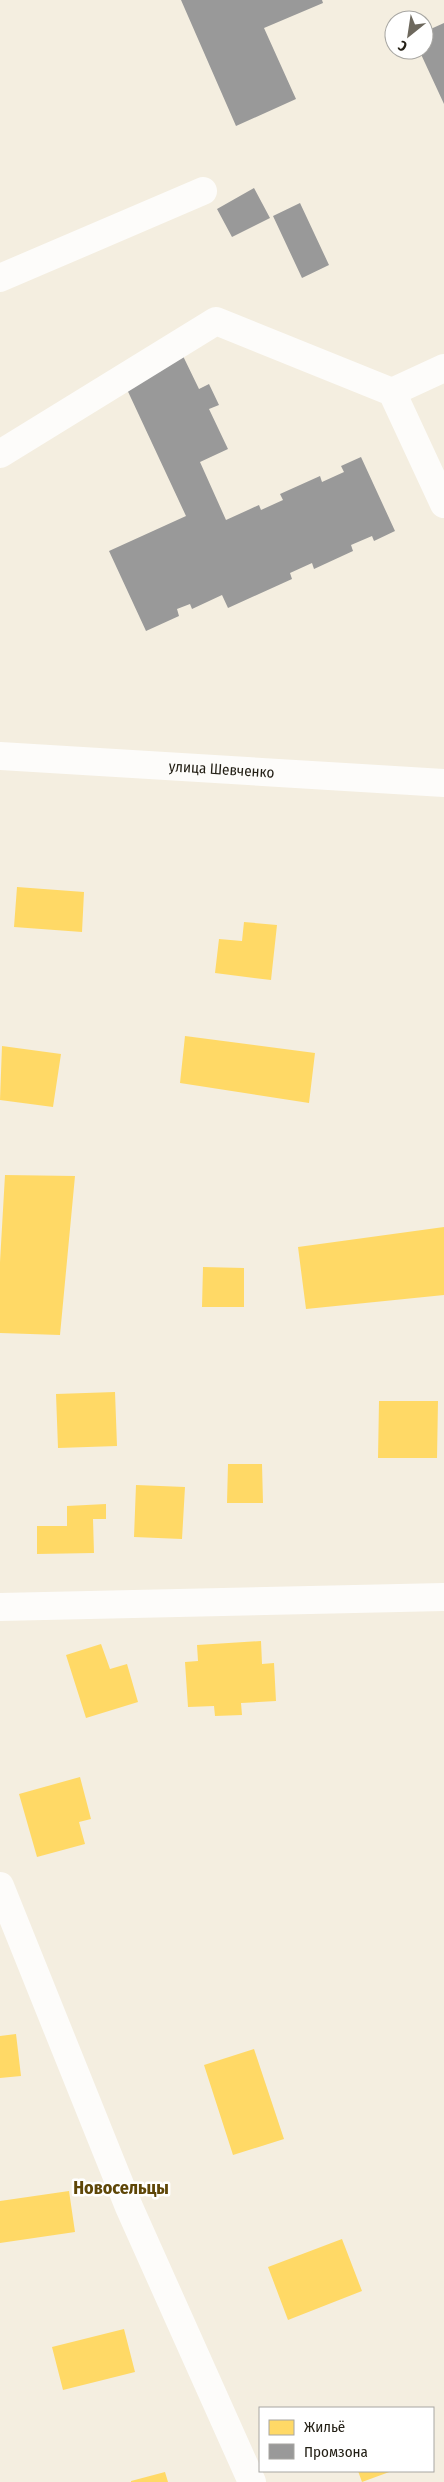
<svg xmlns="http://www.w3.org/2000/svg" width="444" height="2482" viewBox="0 0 444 2482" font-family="'Fira Sans Condensed',sans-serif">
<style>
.homes{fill:#ffd966}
.industry{fill:#999}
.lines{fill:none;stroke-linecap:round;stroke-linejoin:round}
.minor{stroke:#fdfcfa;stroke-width:28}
.labels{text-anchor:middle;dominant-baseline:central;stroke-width:5;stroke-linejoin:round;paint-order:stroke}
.street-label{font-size:15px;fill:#242016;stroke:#fff}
.quarter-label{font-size:18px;font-weight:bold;fill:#5e4607;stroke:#fff}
</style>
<rect width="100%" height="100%" fill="#f4eee0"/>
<!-- homes -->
<path class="homes" d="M17,887L84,892L82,932L14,927Z
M244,922L277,925L271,980L215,973L219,939L242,941Z
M185,1036L315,1053L309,1103L180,1083Z
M2,1046L61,1054L53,1107L0,1100Z
M5,1175L75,1176L60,1335L0,1333V1262Z
M444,1227V1295L306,1309L298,1247Z
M203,1267L244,1268V1307H202Z
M115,1392L117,1446L58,1448L56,1394Z
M379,1401H438L437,1458H378Z
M228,1464H262L263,1503H227Z
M136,1485L185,1487L182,1539L134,1537Z
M106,1504V1519H93L94,1553L37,1554V1526H67V1506Z
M261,1641L262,1664L274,1663L276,1701L241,1703L242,1715L215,1716L214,1706L188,1707L185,1662L198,1661L197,1645Z
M101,1644L110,1669L127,1664L138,1702L86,1718L66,1655Z
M80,1777L91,1819L79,1822L85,1844L37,1857L19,1794Z
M16,2034L21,2076L0,2078V2036Z
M254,2049L284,2139L233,2155L204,2065Z
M69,2191L75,2232L0,2243V2201Z
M342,2239L362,2291L288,2320L268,2267Z
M124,2329L135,2372L63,2390L52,2347Z
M358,2471H392L362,2482Z
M165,2472L168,2482H131V2481Z"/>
<!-- industry -->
<path class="industry" d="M181,0H322L323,3L264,28L296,99L236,126Z
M444,23V104L419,50H424V32Z
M254,188L270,218L232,237L217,209Z
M300,203L329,265L302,278L273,216Z
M183,356L199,389L209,384L219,405L209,409L228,449L200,462L226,520L259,505L261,510L283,500L280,494L320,476L322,482L344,472L341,466L361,457L395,531L374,541L372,536L351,545L353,551L314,569L312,563L290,573L292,579L228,608L222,595L192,609L190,604L177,609L179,616L146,631L109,551L186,516L124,383Z"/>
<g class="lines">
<!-- minor -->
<g class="minor">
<path d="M0,278L203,191"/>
<path d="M392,392L444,368"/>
<path d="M0,454L216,321L392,392L444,504"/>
<path id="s1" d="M0,756L444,783"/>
<path d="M0,1607L444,1597"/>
<path d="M0,1886L129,2207L252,2482"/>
</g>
</g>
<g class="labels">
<!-- street labels -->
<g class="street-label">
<text stroke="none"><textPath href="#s1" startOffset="222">улица Шевченко</textPath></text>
</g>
<!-- quarter labels -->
<g class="quarter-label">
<text x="121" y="2188">Новосельцы</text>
</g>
</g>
<!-- legend -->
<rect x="259" y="2407" width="175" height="65" fill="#ffffff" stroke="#a7a6a2"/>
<rect x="269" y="2420" width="25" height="15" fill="#ffd966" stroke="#a7a6a2"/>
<text x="304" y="2432" font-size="15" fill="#242016">Жильё</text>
<rect x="269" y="2444" width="25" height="15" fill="#999999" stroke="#a7a6a2"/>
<text x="304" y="2457" font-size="15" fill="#242016">Промзона</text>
<!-- north arrow -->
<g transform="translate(409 35) rotate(210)"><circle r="24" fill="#ffffff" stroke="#a7a6a2"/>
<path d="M0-4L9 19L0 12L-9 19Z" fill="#6d685d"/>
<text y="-8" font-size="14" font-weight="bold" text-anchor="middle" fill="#242016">С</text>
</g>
</svg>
